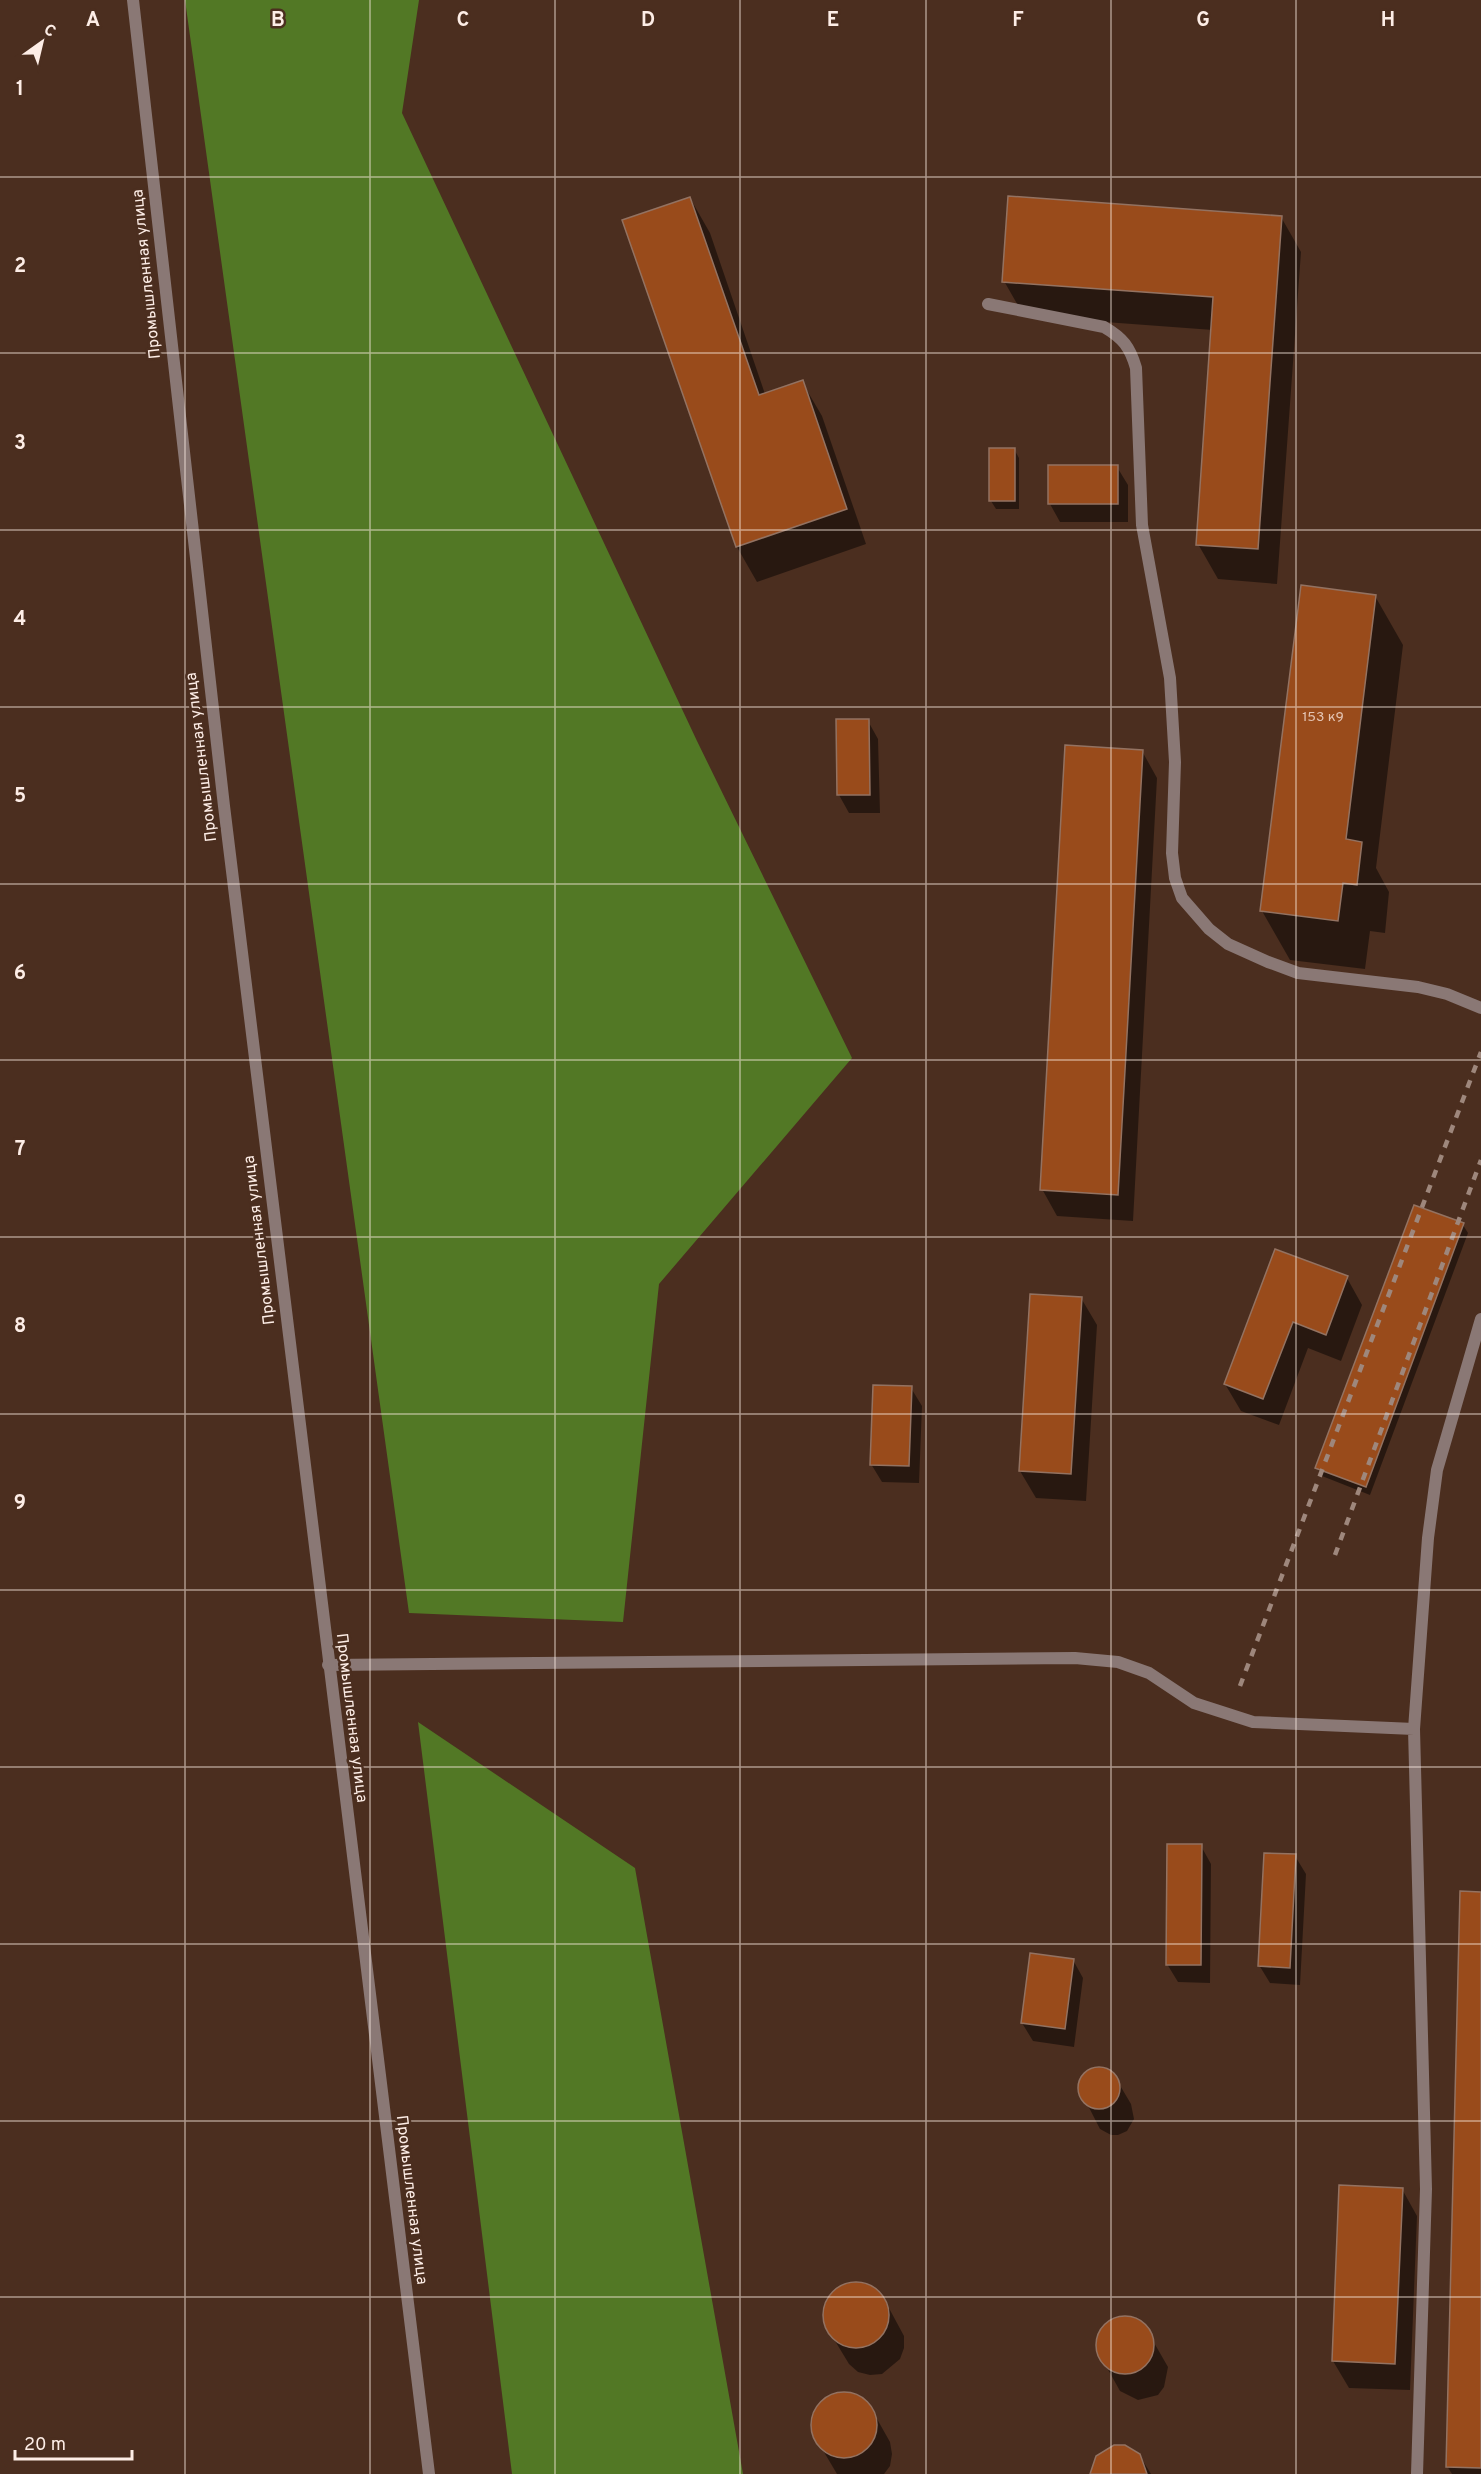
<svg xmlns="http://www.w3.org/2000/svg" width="1481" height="2474" viewBox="0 0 1481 2474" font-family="Overpass,sans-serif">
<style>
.forest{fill:#527825}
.shadow{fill:#0007}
.building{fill:#994b1b;stroke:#937261;stroke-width:1.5}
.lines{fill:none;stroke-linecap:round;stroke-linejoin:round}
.service{stroke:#8a7875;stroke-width:12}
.tertiary{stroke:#8a7875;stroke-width:12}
.rail{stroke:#9e877c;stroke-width:4.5;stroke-dasharray:8 8;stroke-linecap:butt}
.grid{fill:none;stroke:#fdede6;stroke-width:1.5;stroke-opacity:0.55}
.labels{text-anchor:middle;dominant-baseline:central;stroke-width:5;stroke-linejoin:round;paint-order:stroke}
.number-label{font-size:14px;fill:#e4c4b3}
.street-label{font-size:16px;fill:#fdede6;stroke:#4b2e1f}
.grid-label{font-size:20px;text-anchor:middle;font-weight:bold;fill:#fdede6;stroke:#4b2e1f;stroke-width:5;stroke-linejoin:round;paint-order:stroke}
</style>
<rect width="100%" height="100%" fill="#4b2e1f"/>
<!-- forest -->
<path class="forest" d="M185,0H419L402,113L697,741L852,1058L659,1284L623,1622L409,1613Z
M418,1722L635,1868L743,2474H512Z"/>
<!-- shadow -->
<path class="shadow" d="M690,198L710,233L765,394L802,382L822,416L866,544L757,582L737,547L624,221Z
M1281,217L1301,252L1277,584L1218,579L1198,544L1213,330L1024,316L1004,281Z
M1014,449L1019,458V509H996L991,501Z
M1117,467L1128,485V522H1060L1050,504Z
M1375,596L1403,645L1376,868L1389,892L1385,933L1370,931L1365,969L1290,960L1262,911Z
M868,721L878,739L880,813H849L839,795Z
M1142,751L1157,778L1133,1221L1057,1216L1042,1189Z
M1463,1225L1468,1233L1370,1495L1322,1476L1317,1468Z
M1276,1251L1347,1278L1362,1305L1341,1361L1308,1348L1279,1425L1241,1411L1225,1384Z
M1081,1298L1097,1325L1086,1501L1036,1498L1020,1471Z
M911,1388L922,1406L919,1483L882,1482L871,1464Z
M1201,1846L1211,1864L1210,1983L1178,1982L1167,1964Z
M1295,1856L1306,1874L1300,1985L1270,1983L1259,1965Z
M1481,1894V2474H1452L1447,2466Z
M1073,1960L1083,1978L1074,2047L1033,2041L1022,2023Z
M1103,2069L1115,2077L1131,2104L1134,2119L1127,2131L1118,2135H1111L1100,2129L1079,2088L1087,2072Z
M1402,2189L1417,2216L1410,2390L1349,2388L1333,2361Z
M863,2284L874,2288L883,2297L904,2336V2348L900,2359L882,2374L870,2375L858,2372L849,2364L826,2326L827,2303L835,2292L844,2286Z
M1127,2318L1145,2327L1168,2367L1164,2387L1158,2395L1138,2400L1120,2391L1105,2364L1098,2345L1100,2335L1108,2324Z
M847,2393L862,2398L868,2403L890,2442L892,2454L890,2466L884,2474H837L821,2447L813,2424L815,2413L823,2402L836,2394Z
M1128,2448L1143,2461L1151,2474H1092Z"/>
<!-- building -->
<path class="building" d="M1008,196L1282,216L1258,549L1196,545L1213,297L1002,282Z
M690,197L759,395L803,380L847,509L736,547L622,220Z
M989,448H1015V501H989Z
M1048,465H1118V504H1048Z
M1301,585L1376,595L1346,839L1362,842L1357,885L1343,883L1338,921L1260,911Z
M836,719H869L870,795H837Z
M1065,745L1143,750L1118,1195L1040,1190Z
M1414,1205L1464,1223L1366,1487L1315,1468Z
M1275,1249L1348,1276L1326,1335L1293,1322L1263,1399L1224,1384Z
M1030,1294L1082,1297L1071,1474L1019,1471Z
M873,1385L912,1386L909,1466L870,1465Z
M1167,1844H1202L1201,1965H1166Z
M1264,1853L1296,1854L1290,1968L1258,1966Z
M1460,1891L1481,1892V2468L1446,2467Z
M1030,1953L1074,1959L1065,2029L1021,2023Z
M1078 2088a21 21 0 1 1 42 0a21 21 0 1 1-42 0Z
M1339,2185L1403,2188L1395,2364L1332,2361Z
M823 2315a33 33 0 1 1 66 0a33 33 0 1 1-66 0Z
M1096 2345a29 29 0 1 1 58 0a29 29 0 1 1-58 0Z
M811 2425a33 33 0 1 1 66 0a33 33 0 1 1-66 0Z
M1114,2445H1125L1140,2454L1147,2474H1090L1096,2456Z"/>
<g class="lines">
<!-- service -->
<path class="service" d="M988,304L1104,327C1123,338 1130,347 1136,368L1142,525L1170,678L1175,762L1172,853L1175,878L1182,898L1209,929L1228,944L1268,962L1298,973L1418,987L1447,994L1481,1008
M328,1665L1075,1658L1118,1662L1149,1673L1194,1703L1253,1722L1414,1729
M1417,2474L1426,2189L1414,1729L1428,1538L1437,1470L1481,1319"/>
<!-- tertiary -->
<path class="tertiary" d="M133,0L224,806L429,2474"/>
<!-- rail -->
<path class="rail" d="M1335,1555L1481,1160
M1240,1686L1481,1052"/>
</g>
<!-- grid -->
<path class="grid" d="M185,0V2474M370,0V2474M555,0V2474M740,0V2474M926,0V2474M1111,0V2474M1296,0V2474M0,177H1481M0,353H1481M0,530H1481M0,707H1481M0,884H1481M0,1060H1481M0,1237H1481M0,1414H1481M0,1590H1481M0,1767H1481M0,1944H1481M0,2121H1481M0,2297H1481"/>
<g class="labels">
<!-- number labels -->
<g class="number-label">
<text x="1323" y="717">153 к9</text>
</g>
<!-- street labels -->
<g class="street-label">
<text transform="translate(147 274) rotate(-96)">Промышленная улица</text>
<text transform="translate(202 757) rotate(-97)">Промышленная улица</text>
<text transform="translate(260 1240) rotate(-97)">Промышленная улица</text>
<text transform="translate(351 1718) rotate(83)">Промышленная улица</text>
<text transform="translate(411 2200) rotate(83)">Промышленная улица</text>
</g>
</g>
<g class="grid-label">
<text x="93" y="26">A</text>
<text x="278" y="26">B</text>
<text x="463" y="26">C</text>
<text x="648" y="26">D</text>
<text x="833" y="26">E</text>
<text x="1018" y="26">F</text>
<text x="1203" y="26">G</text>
<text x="1388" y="26">H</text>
<text x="20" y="95">1</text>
<text x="20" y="272">2</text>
<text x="20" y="449">3</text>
<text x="20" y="625">4</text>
<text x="20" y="802">5</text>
<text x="20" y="979">6</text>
<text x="20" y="1155">7</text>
<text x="20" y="1332">8</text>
<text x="20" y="1509">9</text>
</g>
<!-- north arrow -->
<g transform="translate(42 42) rotate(34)" stroke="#4b2e1f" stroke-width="4.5" paint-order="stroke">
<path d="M0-4.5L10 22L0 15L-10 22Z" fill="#fdede6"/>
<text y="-9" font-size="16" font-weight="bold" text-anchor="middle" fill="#fdede6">С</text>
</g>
<!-- scale -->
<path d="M15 2450v9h117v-9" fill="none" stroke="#fdede6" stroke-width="3"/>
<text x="24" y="2450" font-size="18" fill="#fdede6" stroke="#4b2e1f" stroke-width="4.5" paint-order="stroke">20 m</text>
</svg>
